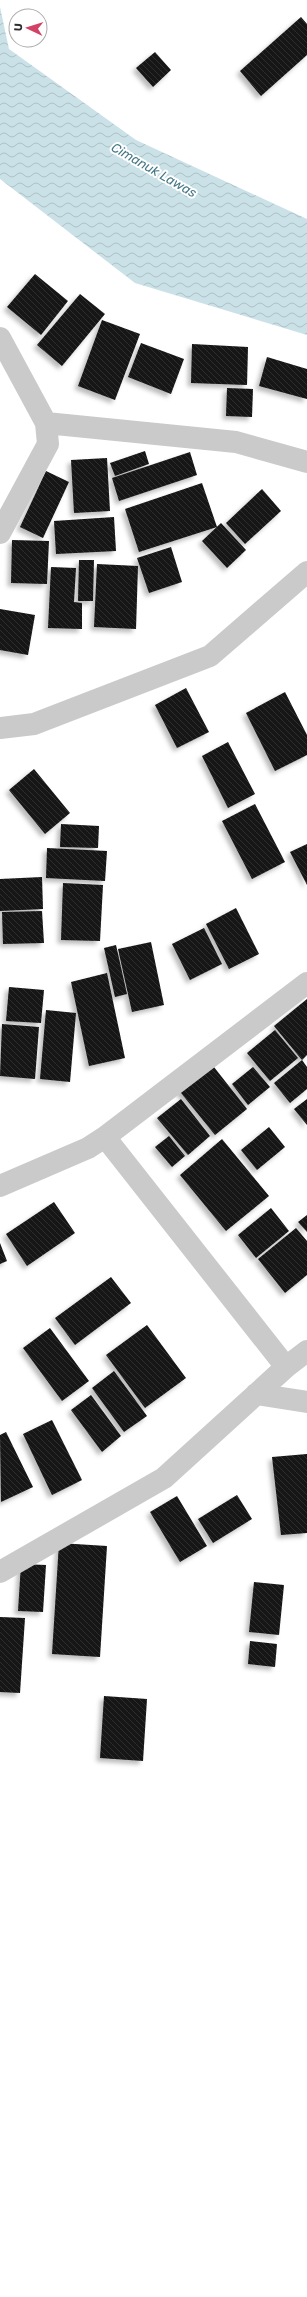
<svg xmlns="http://www.w3.org/2000/svg" width="307" height="2297" viewBox="0 0 307 2297" font-family="Rubik,sans-serif">
<style>
.water{fill:url(#water-waves)}
.building{fill:url(#building-back-hatch);filter:url(#shadow)}
.lines{fill:none;stroke-linecap:round;stroke-linejoin:round}
.minor{stroke:#cacaca;stroke-width:22}
.labels{text-anchor:middle;dominant-baseline:central;stroke-width:4;stroke-linejoin:round;paint-order:stroke}
.water-label{font-size:13px;font-style:italic;fill:#457786;stroke:#fff}
</style>
<defs>
<pattern id="water-waves" width="16" height="10" patternUnits="userSpaceOnUse"><rect width="16" height="10" fill="#cae1e7"/><path d="M0 5q4-4 8 0t8 0" fill="none" stroke="#aec1c6"/></pattern>
<pattern id="building-back-hatch" width="6" height="6" patternUnits="userSpaceOnUse"><rect width="6" height="6" fill="#141414"/><path d="M-1 5l2 2M0 0l6 6M5-1l2 2" fill="none" stroke="#2e2e2e"/></pattern>
<filter id="shadow"><feDropShadow dx="-3.5" dy="3.5" stdDeviation="2" flood-color="#0004"/></filter>
</defs>
<rect width="100%" height="100%" fill="#fff"/>
<!-- water -->
<path class="water" d="M0,7L9,49L136,140L307,219V335L135,283L0,179Z"/>
<!-- building -->
<path class="building" d="M301,17L307,24V55L261,96L240,71Z
M155,52L171,70L153,87L136,68Z
M35,274L68,301L41,335L7,307Z
M80,294L105,314L62,366L37,345Z
M102,320L140,334L115,400L78,386Z
M141,343L184,359L171,394L128,377Z
M192,344L248,347L247,385L191,383Z
M267,357L307,369V399L259,386Z
M227,388L253,389L252,417L226,416Z
M145,451L149,464L115,476L110,463Z
M190,452L197,475L119,501L112,478Z
M107,458L110,511L74,513L71,460Z
M46,471L69,482L43,538L20,527Z
M202,483L217,527L139,552L125,509Z
M262,489L281,511L245,544L226,523Z
M114,517L116,551L56,554L54,521Z
M221,523L246,550L227,568L202,541Z
M12,540L49,541L47,584L11,583Z
M171,547L182,582L149,593L137,558Z
M79,560H94L93,601H78Z
M97,564L138,566L136,629L94,627Z
M51,567L76,568L74,602L82,603V629L48,628Z
M0,609L35,615L28,655L0,650Z
M186,688L209,732L177,748L155,705Z
M285,692L307,735V755L275,771L246,713Z
M228,742L255,794L228,808L202,756Z
M34,769L70,813L45,834L9,790Z
M255,804L285,862L252,879L222,821Z
M61,824L99,826L98,848L60,847Z
M307,844V885L290,852Z
M47,848L107,851L105,881L46,878Z
M42,877L43,909L0,911V879Z
M63,883L103,885L100,941L61,940Z
M236,908L259,954L229,969L206,924Z
M42,911L44,943L3,944L2,912Z
M204,928L222,964L190,980L172,944Z
M151,942L164,1005L132,1012L118,949Z
M116,945L127,994L115,997L104,948Z
M107,973L125,1058L89,1066L71,982Z
M9,987L44,990L41,1023L6,1021Z
M307,999V1055L302,1060L274,1026Z
M46,1010L76,1013L70,1082L40,1079Z
M2,1024L39,1027L35,1079L0,1076Z
M275,1030L298,1058L270,1081L247,1053Z
M302,1060L307,1067V1089L290,1103L274,1083Z
M210,1062L247,1109L215,1135L177,1088Z
M253,1067L270,1087L248,1105L232,1084Z
M181,1099L210,1136L188,1155L157,1118Z
M307,1099V1125L294,1109Z
M269,1127L285,1147L257,1170L241,1150Z
M169,1136L185,1156L172,1167L155,1147Z
M222,1139L269,1196L226,1231L180,1175Z
M54,1202L75,1233L27,1266L6,1234Z
M271,1208L289,1231L256,1258L238,1235Z
M307,1215V1232L298,1222Z
M296,1228L307,1241V1275L285,1293L258,1259Z
M0,1243L7,1261L0,1264Z
M111,1277L131,1303L75,1345L55,1318Z
M147,1325L186,1378L145,1408L106,1355Z
M50,1328L89,1381L62,1401L23,1348Z
M114,1371L147,1416L124,1432L92,1388Z
M91,1395L121,1436L102,1452L71,1410Z
M52,1420L82,1480L52,1495L23,1434Z
M6,1432L33,1487L1,1502L0,1435Z
M307,1454V1533L281,1535L272,1457Z
M237,1495L252,1519L213,1543L198,1519Z
M177,1496L207,1546L180,1562L150,1512Z
M59,1543L107,1546L100,1657L52,1654Z
M21,1564L46,1565L43,1612L18,1611Z
M254,1582L284,1585L279,1635L249,1632Z
M0,1617L25,1618L20,1693L0,1692Z
M250,1641L277,1644L275,1667L248,1664Z
M104,1696L147,1699L143,1761L100,1758Z"/>
<g class="lines">
<!-- minor -->
<path class="minor" d="M0,338L46,423L48,444L0,533
M46,423L236,442L307,462
M0,728L34,724L210,656L307,572
M105,1137L307,983
M0,1186L88,1148L105,1137L286,1367
M256,1394L307,1402
M0,1572L164,1478L286,1367L307,1351"/>
</g>
<g class="labels">
<!-- water labels -->
<g class="water-label">
<text transform="translate(154 170) rotate(30)">Cimanuk Lawas</text>
</g>
</g>
<!-- north arrow -->
<g transform="translate(28 28) rotate(274)"><circle r="19" fill="#ffffff" stroke="#ababab"/>
<path d="M0-3L7 15L0 10L-7 15Z" fill="#d14264"/>
<text y="-6" font-size="11" font-weight="bold" text-anchor="middle" fill="#2d2d2d">U</text>
</g>
</svg>
